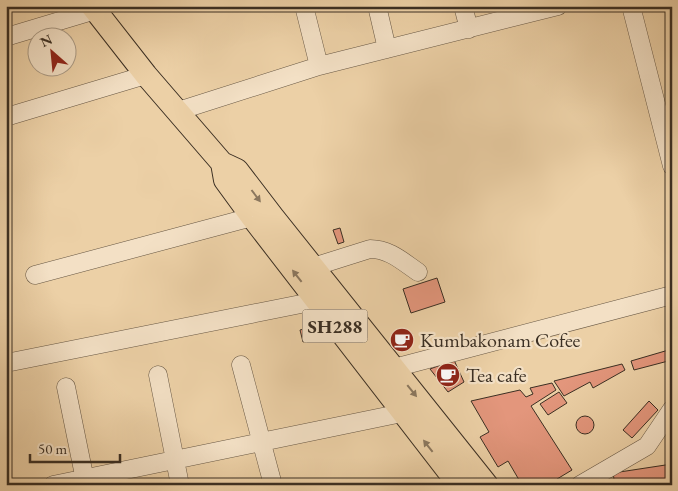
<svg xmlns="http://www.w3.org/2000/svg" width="678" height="491" viewBox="0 0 678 491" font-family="'EB Garamond',serif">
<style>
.building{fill:#e3967c;stroke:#3b2f23}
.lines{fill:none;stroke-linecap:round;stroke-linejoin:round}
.minor-casing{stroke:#675744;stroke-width:19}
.major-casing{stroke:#3b2f23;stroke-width:24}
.minor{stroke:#f3e0c5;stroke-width:18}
.major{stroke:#ecd0a6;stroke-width:22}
.oneway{fill:#8b775e}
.labels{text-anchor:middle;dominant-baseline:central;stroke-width:4.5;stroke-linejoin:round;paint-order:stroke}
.shield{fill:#f3e0c5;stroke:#726454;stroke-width:1}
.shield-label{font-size:19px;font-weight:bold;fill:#3b2f23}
.poi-label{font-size:20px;fill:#3b2f23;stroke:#f3e0c5;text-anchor:start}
</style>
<rect width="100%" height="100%" fill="#ecd0a6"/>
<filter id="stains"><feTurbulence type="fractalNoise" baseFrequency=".004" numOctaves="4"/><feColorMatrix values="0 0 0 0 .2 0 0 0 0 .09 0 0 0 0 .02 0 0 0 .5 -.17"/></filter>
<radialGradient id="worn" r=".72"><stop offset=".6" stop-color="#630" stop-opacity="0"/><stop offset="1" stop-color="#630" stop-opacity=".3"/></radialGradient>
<!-- building -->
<path class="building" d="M340,228L344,242L338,244L333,230Z
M437,278L445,302L411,313L403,289Z
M316,326L319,338L303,342L300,330Z
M399,333L411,343L407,348L393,336Z
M672,349V360L634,370L631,361Z
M454,360L464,382L448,392L430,369Z
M622,364L625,370L593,388L590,382L564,396L554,381Z
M552,383L556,390L531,406L572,470L557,479L560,485H522L508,461L498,467L480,437L489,432L471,401L520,390L526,397L533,394L530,388Z
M559,392L567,403L548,415L540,404Z
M649,401L658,410L632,438L623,430Z
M576 425a9 9 0 1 1 18 0a9 9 0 1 1-18 0Z
M672,464V485H615L613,473Z"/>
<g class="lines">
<!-- minor casing -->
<g class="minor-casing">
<path id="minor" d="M304,6L319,66
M377,6L387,49
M463,6L469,29
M631,6L672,166
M6,37L96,10
M178,111L319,66L558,6
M6,117L146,75
M313,267L370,249C389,249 402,261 418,272
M35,275L252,217
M6,363L316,301
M241,365L273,485
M394,368L672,295
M158,375L180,485
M66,387L86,485
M53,485L402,413
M580,485L647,446L672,409"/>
</g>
<!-- major casing -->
<g class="major-casing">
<path id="major" d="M92,6L146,75L222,163L237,170L273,217L487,485
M222,163L225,180L252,217L459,485"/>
</g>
<!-- minor -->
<use href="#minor" class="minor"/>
<!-- major -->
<use href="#major" class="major"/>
</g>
<!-- one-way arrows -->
<defs><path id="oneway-solid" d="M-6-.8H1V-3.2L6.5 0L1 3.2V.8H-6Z" transform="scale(1.25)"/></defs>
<g class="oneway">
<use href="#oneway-solid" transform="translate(256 196) rotate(53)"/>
<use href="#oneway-solid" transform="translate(297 276) rotate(-128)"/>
<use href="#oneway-solid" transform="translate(412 391) rotate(51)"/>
<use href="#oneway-solid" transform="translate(428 446) rotate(-128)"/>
</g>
<!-- icons -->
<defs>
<g id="cafe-disc" transform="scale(1.25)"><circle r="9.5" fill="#8f2418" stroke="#f3e0c5"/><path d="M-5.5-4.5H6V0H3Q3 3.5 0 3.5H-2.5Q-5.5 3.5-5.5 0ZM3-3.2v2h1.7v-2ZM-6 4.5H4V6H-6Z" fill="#fff"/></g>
</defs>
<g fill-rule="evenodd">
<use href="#cafe-disc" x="402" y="340"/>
<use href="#cafe-disc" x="448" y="375"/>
</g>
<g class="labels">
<!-- shield labels -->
<rect class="shield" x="302.5" y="309.5" width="65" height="33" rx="4"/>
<g class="shield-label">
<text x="335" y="326">SH288</text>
</g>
<!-- poi labels -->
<g class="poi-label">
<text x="420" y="340">Kumbakonam Cofee</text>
<text x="466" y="375">Tea cafe</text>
</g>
</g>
<!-- margin -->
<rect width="678" height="491" fill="none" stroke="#ecd0a6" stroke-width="25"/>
<rect x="8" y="8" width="663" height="476" fill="none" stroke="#3b2f23" stroke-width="2.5"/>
<rect x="12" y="12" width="653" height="466" fill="none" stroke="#3b2f23"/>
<!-- north arrow -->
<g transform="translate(52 52) rotate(333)"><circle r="24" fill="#f3e0c5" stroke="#a99984"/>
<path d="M0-4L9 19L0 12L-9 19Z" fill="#8f2418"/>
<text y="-8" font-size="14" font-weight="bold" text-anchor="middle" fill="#3b2f23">N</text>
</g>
<!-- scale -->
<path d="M30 454v8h90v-8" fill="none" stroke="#3b2f23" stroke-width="2.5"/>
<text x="38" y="454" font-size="15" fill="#3b2f23" stroke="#f3e0c5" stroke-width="4" paint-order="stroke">50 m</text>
<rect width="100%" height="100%" filter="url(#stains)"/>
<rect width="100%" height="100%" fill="url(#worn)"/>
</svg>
